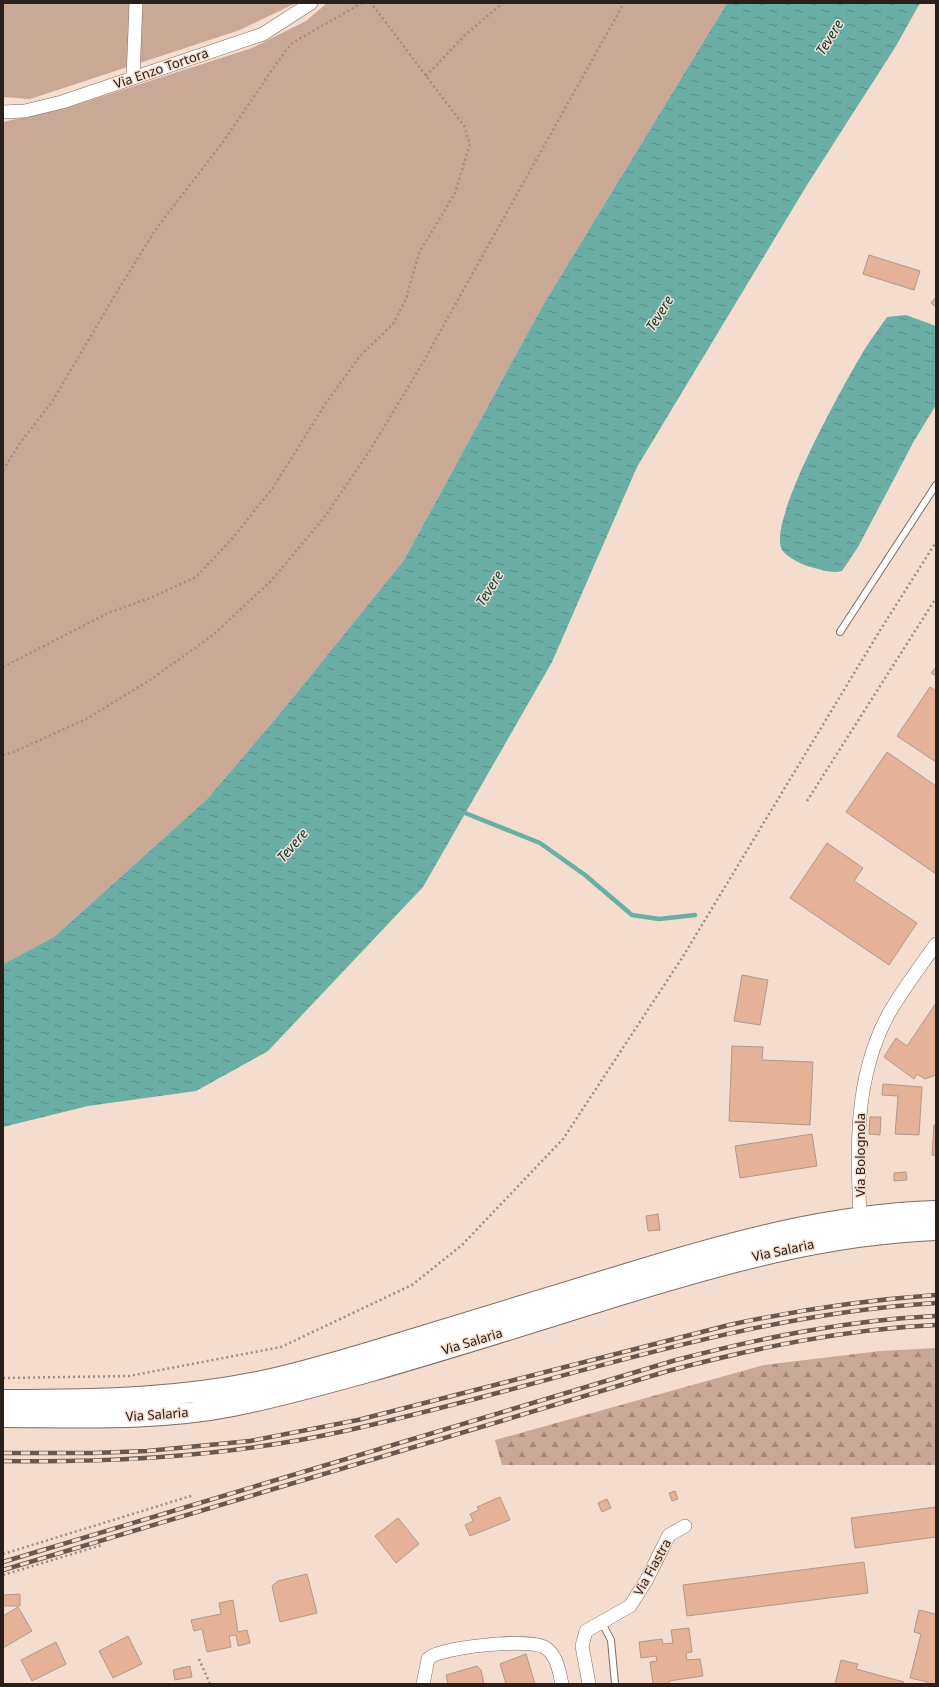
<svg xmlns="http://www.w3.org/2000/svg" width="939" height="1687" viewBox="0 0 939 1687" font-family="'Noto Sans',sans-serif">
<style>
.green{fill:#c9a896}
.forest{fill:url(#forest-firs)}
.water{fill:url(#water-ripples)}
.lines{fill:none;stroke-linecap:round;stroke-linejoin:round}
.stream{stroke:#6baea5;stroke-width:4.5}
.building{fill:#e5b297;stroke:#b0998c}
.lane-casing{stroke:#816c60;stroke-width:8}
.street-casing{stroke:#816c60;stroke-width:14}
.primary-casing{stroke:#816c60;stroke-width:22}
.path{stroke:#9f8d83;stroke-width:2.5;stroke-dasharray:2 3;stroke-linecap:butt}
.lane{stroke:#fff;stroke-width:6}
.street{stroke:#fff;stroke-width:13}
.primary{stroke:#fff;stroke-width:20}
.rail-casing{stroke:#675952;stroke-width:4.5}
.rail{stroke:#f4dcce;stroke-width:3;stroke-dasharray:9;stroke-linecap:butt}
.labels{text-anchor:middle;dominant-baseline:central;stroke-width:3;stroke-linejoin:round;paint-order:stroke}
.street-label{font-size:13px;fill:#29201b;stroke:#f4dcce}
.water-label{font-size:14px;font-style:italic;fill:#003f3a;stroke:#f4dcce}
</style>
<defs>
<pattern id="forest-firs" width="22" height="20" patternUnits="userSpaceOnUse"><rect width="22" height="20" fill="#c9a896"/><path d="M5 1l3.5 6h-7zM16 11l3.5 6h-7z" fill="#a3887a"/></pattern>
<pattern id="water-ripples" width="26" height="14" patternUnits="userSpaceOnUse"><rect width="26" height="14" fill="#6baea5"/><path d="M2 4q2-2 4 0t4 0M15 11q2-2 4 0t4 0" fill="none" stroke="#588d86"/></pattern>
</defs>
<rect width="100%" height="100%" fill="#f4dcce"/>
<!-- green -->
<path class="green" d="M3,3H296L240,30L30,99L3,97Z
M327,3H727L543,305L404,560L282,711L207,799L54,937L3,964V122L66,108L252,48L306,21Z"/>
<!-- forest -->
<path class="forest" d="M936,1348V1465H502L495,1440L764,1365L880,1351Z"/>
<!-- water -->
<path class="water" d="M727,3H920L896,46L807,185L637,467L552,662L423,887L268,1051L196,1091L88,1106L3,1127V964L54,937L207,799L282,711L404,560L543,305Z
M906,315L936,326V405L914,441L858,547L842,571C830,574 820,569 807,566C799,563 787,557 782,550C766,522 846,381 863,352C870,340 879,329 887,317Z"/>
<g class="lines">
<!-- stream -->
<path class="stream" d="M465,813L540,843L585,875L632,915L659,919L695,915"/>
</g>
<!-- building -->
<path class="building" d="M869,255L920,271L914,290L863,274Z
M936,297V307L931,303Z
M936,667V676L931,673Z
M930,687L936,691V762L897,736Z
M887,752L936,786V874L846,812Z
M827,843L863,868L854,881L917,923L889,965L790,898Z
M742,975L768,980L760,1025L734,1021Z
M936,1003V1075L925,1079L917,1074L914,1079L884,1057L896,1038L907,1046Z
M732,1046L763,1047L762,1060L813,1062L810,1125L729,1121Z
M883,1084L922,1087L919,1135L895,1134L898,1096L882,1095Z
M870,1117H881L880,1135L869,1134Z
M934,1125H936V1156L932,1155Z
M812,1134L817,1166L740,1178L735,1146Z
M906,1172L907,1180L894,1181V1173Z
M658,1214L660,1230L648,1231L646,1216Z
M675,1491L678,1499L672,1501L669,1493Z
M500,1497L510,1520L470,1536L465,1525L473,1521L470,1514L479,1510L477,1507Z
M607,1499L611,1508L602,1512L598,1503Z
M936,1507V1537L855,1548L851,1518Z
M398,1518L419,1544L396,1563L375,1536Z
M864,1562L868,1593L687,1616L683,1585Z
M307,1574L317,1613L280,1622L272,1586L278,1581Z
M20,1594V1606H3V1595Z
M233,1600L238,1632L247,1630L250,1643L238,1646L236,1635L229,1636L231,1647L207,1652L202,1629L194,1631L191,1620L221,1614L219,1603Z
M18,1607L32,1631L3,1648V1616Z
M919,1610L935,1614L936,1617V1684H926L927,1682L910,1678L921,1634L914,1632Z
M689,1628L692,1652L686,1653L687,1660L700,1659L703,1676L669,1681V1684H653L650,1662L657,1661L656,1656L641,1658L639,1642L662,1639L663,1644L673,1643L671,1630Z
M128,1636L142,1664L113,1678L99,1651Z
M56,1642L66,1664L32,1681L21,1660Z
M526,1654L535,1684H506L500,1664Z
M841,1660L858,1664L856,1669L904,1682L903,1684H835Z
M190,1666L192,1677L175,1680L173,1670Z
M477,1666L481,1670L484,1684H448L446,1675Z"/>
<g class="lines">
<!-- lane casing -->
<g class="lane-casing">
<path id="lane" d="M840,632L936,485
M601,1621L611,1640L615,1684"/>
</g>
<!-- street casing -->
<g class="street-casing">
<path id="street" d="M133,78L136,3
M3,112L25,111L62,102L263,34L311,3
M860,1217C857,1147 854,1079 888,1015C902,990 920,967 936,944
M423,1684L428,1659C438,1647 529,1638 544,1647C557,1654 559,1671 562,1684
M589,1684L582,1646L586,1631L630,1606L646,1581L669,1535L685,1526"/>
</g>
<!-- primary casing -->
<g class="primary-casing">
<path id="primary" d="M3,1400C96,1400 189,1399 280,1377C321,1367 361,1355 400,1343C476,1320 551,1297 626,1274C727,1243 830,1214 936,1211
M3,1417C79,1417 158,1421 233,1406C279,1397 324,1384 368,1372C452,1348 534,1322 617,1296C721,1264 826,1234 936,1230"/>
</g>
<!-- path -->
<path class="path" d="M426,76L465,35L503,3
M3,470L20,443L52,402L115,295L156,229L223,142L276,64L292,43L362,3
M3,667L110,612L150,598L196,577L231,540L272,489L326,403L360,356L393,324L406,299L419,253L455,193L470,144L464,126L371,3
M3,755L14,752L88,718L150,680L213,635L271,581L323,519L369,452L422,364L624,3
M807,801L936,598
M3,1378L129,1376L281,1347L412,1285L462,1245L563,1139L682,958L879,632L936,542
M3,1554L194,1495
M3,1575L102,1545
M199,1659L210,1684"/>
<!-- lane -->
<use href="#lane" class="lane"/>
<!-- street -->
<use href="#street" class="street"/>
<!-- primary -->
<use href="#primary" class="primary"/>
<!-- rail casing -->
<g class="rail-casing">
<path id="rail" d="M3,1453H93L147,1451L250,1441L358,1420L729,1325C798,1310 866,1300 936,1295
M3,1461C120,1463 235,1456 349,1430C545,1387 735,1315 936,1303
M3,1562L676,1360C761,1338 848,1320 936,1316
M3,1570L668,1371C756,1348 845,1329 936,1325"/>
</g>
<!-- rail -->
<use href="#rail" class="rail"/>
</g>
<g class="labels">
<!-- street labels -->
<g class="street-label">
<text transform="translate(161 68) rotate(-19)">Via Enzo Tortora</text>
<text transform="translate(860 1155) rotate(-90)">Via Bolognola</text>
<text transform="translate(783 1250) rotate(-12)">Via Salaria</text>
<text transform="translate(472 1341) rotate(-17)">Via Salaria</text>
<text transform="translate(157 1414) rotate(-4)">Via Salaria</text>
<text transform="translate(652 1567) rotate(-61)">Via Fiastra</text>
</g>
<!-- water labels -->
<g class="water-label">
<text transform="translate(829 37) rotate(-58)">Tevere</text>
<text transform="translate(659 313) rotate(-58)">Tevere</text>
<text transform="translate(489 588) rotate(-58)">Tevere</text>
<text transform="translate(292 845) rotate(-49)">Tevere</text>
</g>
</g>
<!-- border -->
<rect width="939" height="1687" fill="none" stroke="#29201b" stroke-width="8"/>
</svg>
